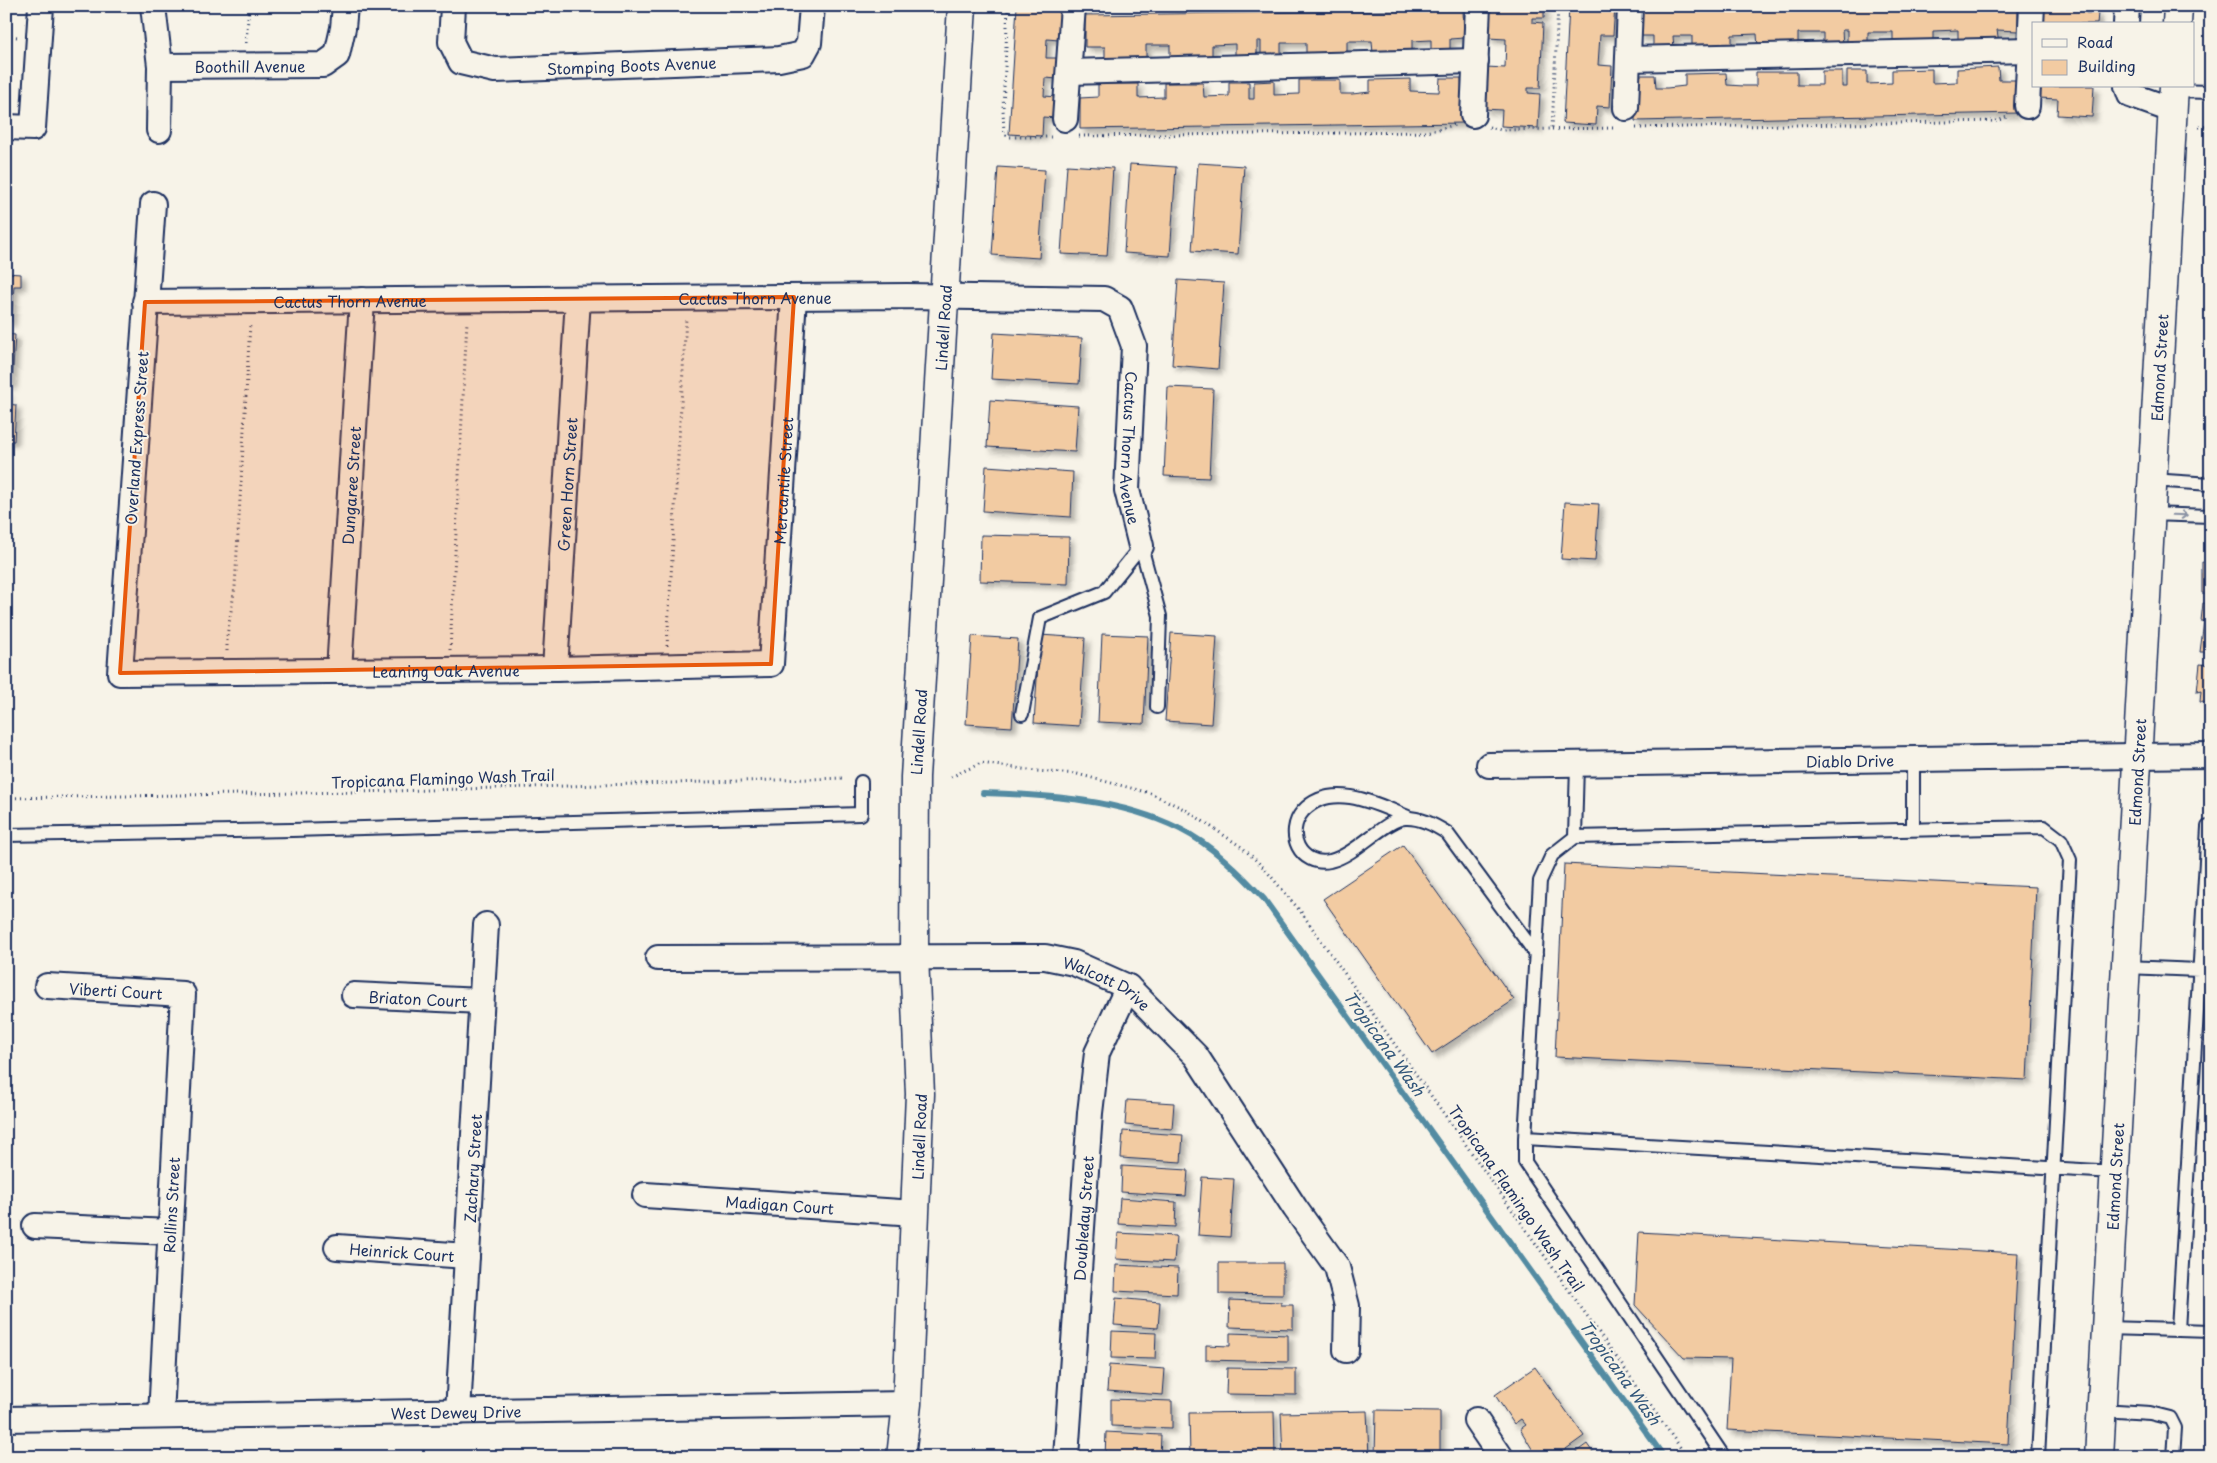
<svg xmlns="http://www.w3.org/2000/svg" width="2217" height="1463" viewBox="0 0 2217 1463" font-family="'Playpen Sans',sans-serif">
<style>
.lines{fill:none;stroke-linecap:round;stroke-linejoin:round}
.stream{stroke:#538ba2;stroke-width:6}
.building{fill:#f2cba2;stroke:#1b2f5e;filter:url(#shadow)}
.service-casing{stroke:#1b2f5e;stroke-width:16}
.minor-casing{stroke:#1b2f5e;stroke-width:28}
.tertiary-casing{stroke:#1b2f5e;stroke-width:31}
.path{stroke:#1b2f5e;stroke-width:3;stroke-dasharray:1 4;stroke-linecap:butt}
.service{stroke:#f7f3e8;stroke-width:12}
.minor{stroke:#f7f3e8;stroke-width:24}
.tertiary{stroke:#f7f3e8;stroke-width:28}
.oneway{stroke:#8991a3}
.marked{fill:#e8590c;fill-opacity:0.2;stroke:#e8590c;stroke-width:4;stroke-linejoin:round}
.labels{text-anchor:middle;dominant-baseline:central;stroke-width:4;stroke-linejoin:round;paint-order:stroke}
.street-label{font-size:15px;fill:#1b2f5e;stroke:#f7f3e8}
.water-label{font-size:16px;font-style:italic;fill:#32567a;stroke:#f7f3e8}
</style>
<defs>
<filter id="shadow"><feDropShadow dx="4.5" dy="4.5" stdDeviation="2.5" flood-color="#0004"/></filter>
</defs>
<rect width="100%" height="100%" fill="#f7f3e8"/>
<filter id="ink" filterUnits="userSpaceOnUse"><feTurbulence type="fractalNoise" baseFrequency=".02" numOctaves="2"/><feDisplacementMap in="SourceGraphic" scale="10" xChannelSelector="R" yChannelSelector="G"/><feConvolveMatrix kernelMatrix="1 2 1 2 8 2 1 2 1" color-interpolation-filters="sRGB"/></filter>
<g filter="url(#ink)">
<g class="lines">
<!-- stream -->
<path class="stream" d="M983,793C1048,795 1120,799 1180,829C1212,845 1240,873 1264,899L1664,1457"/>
</g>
<!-- building -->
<path class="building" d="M1017,6H1061L1059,40L1047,39L1046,58H1059L1058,79L1045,78L1044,96L1057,97L1056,118L1043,117L1042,136L1009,134Z
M1490,6H1544V18H1532V22L1543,23L1540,88H1528V93L1540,94L1538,128L1501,126L1502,110L1484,109L1486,67L1505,68L1506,39L1488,38Z
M1569,6H1615L1613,35H1600L1598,65L1612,66L1610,107L1597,106L1596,125L1563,123Z
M1638,6H2018V31L1997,30L1999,43L1958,44V30L1933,31V44L1893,45V32H1868V46H1847V30H1842L1843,46L1823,47V33H1798V47L1758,48L1757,34L1732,35V48L1692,49V36H1673L1674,49L1653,50V36H1639Z
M2044,6H2098L2086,7V13H2098L2097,24H2043Z
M1463,10L1464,38L1450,39V53H1431V40L1412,41V54H1373L1372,41H1347V55L1306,56V43H1281V57H1261V41H1257V57L1235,58V44L1212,45V59H1170V45H1146V59L1105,60V47H1085V15Z
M1998,67L1999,80H2018V113L1635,121V75H1655L1656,88H1667L1685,86V74L1726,73L1727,85L1744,86H1756V72H1797V85H1822V71H1842V87H1847V71H1867V84L1892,83V70L1932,69V83L1957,82V69Z
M1440,78H1461L1463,123L1080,129V98L1098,97V84H1138V98L1164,97V83H1203L1204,97L1229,96V82H1249V99H1254V82L1274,81V95L1299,94V80H1340V94H1352L1370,92V80L1410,79V91L1439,92Z
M2040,86H2094L2092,117L2057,115L2058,99L2039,98Z
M1198,163L1244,166L1238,254L1192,251Z
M1130,164L1176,167L1170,256L1124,253Z
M1067,165L1113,168L1107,256L1061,254Z
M998,167L1045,170L1039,258L992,255Z
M6,273L21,274V286H14L11,322H6Z
M1178,280L1224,283L1218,369L1172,365Z
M994,333L1082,338L1079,384L991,379Z
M6,334L15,335L12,384H6Z
M1168,387L1213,389L1209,478L1164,476Z
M6,391L8,392L7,404L16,405L14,441H6Z
M990,400L1078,406L1075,452L987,447Z
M2210,412H2211V442H2209Z
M986,466L1073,472L1071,517L983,511Z
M1565,502L1599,504L1595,561L1561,559Z
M981,535L1069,537L1068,584L980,581Z
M2208,555H2211V594L2202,593V562L2207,563Z
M2203,603L2211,604V652H2200L2204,621H2201Z
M1171,633L1217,636L1211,724L1165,721Z
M1102,634L1148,636L1144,724L1098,722Z
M1040,635L1085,638L1079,726L1034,723Z
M972,636L1018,639L1012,727L966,724Z
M2200,664L2211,665V703L2200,702L2201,691L2197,692Z
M1403,845L1514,1000L1432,1054L1323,899Z
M1564,864L2036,887L2027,1080L1555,1057Z
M1127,1100L1174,1103L1172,1129L1125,1125Z
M1123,1131L1183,1135L1181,1162L1121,1158Z
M1122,1166L1188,1170L1186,1196L1121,1192Z
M1202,1177L1234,1179L1230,1237L1198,1235Z
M1120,1198L1176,1202L1175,1227L1118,1224Z
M1639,1232L2018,1253L2008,1444L1727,1430L1731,1359L1684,1358L1635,1305Z
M1118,1233L1176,1236L1174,1262L1116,1259Z
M2211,1251V1311H2208Z
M1219,1263H1283V1295L1219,1294Z
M1116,1265L1178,1268L1177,1294L1115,1291Z
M1116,1298L1160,1302L1158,1328L1114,1325Z
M1230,1300L1281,1302V1305H1293V1329L1229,1327Z
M1112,1331L1156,1333L1155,1359L1111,1358Z
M1230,1333L1288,1335V1362L1206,1360V1345L1230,1346Z
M1109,1365L1165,1369L1163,1395L1107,1391Z
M1535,1367L1584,1436L1555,1457H1537L1520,1429L1526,1425L1521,1419L1514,1424L1495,1395Z
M1227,1368L1296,1369V1395L1226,1394Z
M1111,1399L1172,1401V1428L1111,1426Z
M1376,1410L1440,1411V1457H1375Z
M1367,1411L1369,1457H1283L1281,1413Z
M1274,1412L1275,1457H1232V1454H1225L1226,1457H1190L1189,1413Z
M1106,1432L1161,1435L1160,1457H1105Z
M1587,1444L1596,1457H1569Z"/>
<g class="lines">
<!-- service casing -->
<g class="service-casing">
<path id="service" d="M2173,91L2211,92
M2151,480L2211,484
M2149,514L2211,516
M1141,546L1160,616L1157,707
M1022,714L1040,618L1104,592L1141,546
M1410,818C1379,805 1332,780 1303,811C1284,833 1300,867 1330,861C1356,855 1386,819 1405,818C1420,817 1435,825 1447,833L1536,954
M1913,829V759
M6,835L292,830L861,814V782
M1575,837L1577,764
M2126,967L2199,970
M1525,1138L1540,881L1552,855L1575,837L2044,827L2061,840L2070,860L2038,1457
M2106,1328L2178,1330L2208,827L2211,826
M2178,1330L2211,1331
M2101,1410L2150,1413L2170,1418L2175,1428L2173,1457
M1724,1457L1525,1162V1138L2115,1172"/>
</g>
<!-- minor casing -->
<g class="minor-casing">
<g id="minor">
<path d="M153,6L160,66L159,130"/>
<path id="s1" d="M453,6L451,42L461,62L495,70L779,59L803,54L809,43L812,6"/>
<path d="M2126,24L2127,6"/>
<path d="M1628,59L2030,50"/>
<path id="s2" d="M160,66L323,65L337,55L343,28L345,6"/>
<path d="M1069,72L1476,61"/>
<path d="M2127,86L2130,95L2172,110"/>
<path d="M2027,106L2032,6"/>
<path d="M1626,108L1630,6"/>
<path d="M1473,115L1478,6"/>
<path d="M1065,119L1073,6"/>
<path d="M6,127L33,128L41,6"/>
<path id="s3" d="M153,204L120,673L555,669L771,664L794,297"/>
<path id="s4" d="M145,302L907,296L1104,299L1120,308L1134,346L1127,490L1141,546"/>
<path id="s5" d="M555,669L578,299"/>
<path id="s6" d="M339,671L362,300"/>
<path id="s7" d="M1489,765L2211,755"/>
<path id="s8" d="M658,958L1045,957L1074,963L1128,987L1196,1056L1295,1208L1337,1267L1347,1306L1346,1350"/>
<path id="s9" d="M47,986L183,994L161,1416"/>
<path id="s10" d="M354,995L481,1001"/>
<path id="s11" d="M645,1195L915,1213"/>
<path d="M35,1226L170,1232"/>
<path id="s12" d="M337,1247L467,1256"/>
<path id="s13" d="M458,1412L486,925"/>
<path id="s14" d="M6,1419L907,1404"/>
<path d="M1476,1420L1501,1457"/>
<path id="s15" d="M1066,1457L1090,1113L1097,1053L1128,987"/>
</g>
</g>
<!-- tertiary casing -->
<g class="tertiary-casing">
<g id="tertiary">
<path d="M2177,24L2178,6"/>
<path id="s16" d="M901,1457L907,1404L920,1094L914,956L915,777L962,6"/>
<path id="s17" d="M2099,1457L2174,86"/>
</g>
</g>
<!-- path -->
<path class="path" d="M1008,6L1003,108L1004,134L1010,137H1051
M6,36L18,37
M246,43L249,6
M1489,127L1501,130L1552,129L1558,6
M2199,127L2211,126
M1636,128L1998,121L2009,116
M1552,129L1615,128
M1079,136L1426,132L1455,125
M667,646L686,318
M450,650L467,321
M227,651V636L235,587L250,324
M951,777L981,763L1036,771L1077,774L1150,793L1186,810L1243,848L1264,868L1301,912L1687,1457
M6,798L357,792L845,778"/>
<!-- service -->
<use href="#service" class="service"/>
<!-- minor -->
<use href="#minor" class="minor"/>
<!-- tertiary -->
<use href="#tertiary" class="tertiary"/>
</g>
<!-- one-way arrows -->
<defs><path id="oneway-shaft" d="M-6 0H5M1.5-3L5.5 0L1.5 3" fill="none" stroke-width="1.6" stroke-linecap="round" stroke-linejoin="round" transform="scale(1.25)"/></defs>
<use class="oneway" href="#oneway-shaft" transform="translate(2180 515) rotate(2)"/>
</g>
<!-- marked area -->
<path class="marked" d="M794,297L771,664L120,673L145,302Z"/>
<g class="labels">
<!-- street labels -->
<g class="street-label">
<text stroke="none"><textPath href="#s1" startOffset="230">Stomping Boots Avenue</textPath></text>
<text stroke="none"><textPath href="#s2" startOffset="90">Boothill Avenue</textPath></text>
<text stroke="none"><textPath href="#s4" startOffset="610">Cactus Thorn Avenue</textPath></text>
<text stroke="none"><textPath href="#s4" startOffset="205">Cactus Thorn Avenue</textPath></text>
<text stroke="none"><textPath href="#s16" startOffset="1131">Lindell Road</textPath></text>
<text stroke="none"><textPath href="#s17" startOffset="1091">Edmond Street</textPath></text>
<text transform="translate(136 438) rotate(-86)">Overland Express Street</text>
<text stroke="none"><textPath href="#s4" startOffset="1120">Cactus Thorn Avenue</textPath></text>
<text stroke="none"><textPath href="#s3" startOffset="1305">Mercantile Street</textPath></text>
<text stroke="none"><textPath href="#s5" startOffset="185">Green Horn Street</textPath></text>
<text stroke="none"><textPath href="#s6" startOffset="186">Dungaree Street</textPath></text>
<text stroke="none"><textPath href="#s3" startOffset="796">Leaning Oak Avenue</textPath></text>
<text stroke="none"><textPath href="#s16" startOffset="726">Lindell Road</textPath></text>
<text stroke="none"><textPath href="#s7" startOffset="361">Diablo Drive</textPath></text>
<text stroke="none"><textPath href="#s17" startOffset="686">Edmond Street</textPath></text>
<text transform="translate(443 778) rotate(-2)">Tropicana Flamingo Wash Trail</text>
<text stroke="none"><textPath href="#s8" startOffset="455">Walcott Drive</textPath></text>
<text stroke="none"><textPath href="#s9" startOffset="69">Viberti Court</textPath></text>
<text stroke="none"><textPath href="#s10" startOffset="64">Briaton Court</textPath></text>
<text stroke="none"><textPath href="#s16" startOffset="321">Lindell Road</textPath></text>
<text stroke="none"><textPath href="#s13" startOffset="244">Zachary Street</textPath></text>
<text stroke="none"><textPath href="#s17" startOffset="281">Edmond Street</textPath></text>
<text transform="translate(1517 1198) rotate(55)">Tropicana Flamingo Wash Trail</text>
<text stroke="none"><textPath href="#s11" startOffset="135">Madigan Court</textPath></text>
<text transform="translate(171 1205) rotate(-87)">Rollins Street</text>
<text stroke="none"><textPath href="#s15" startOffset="239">Doubleday Street</textPath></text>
<text stroke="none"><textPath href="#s12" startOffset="65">Heinrick Court</textPath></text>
<text stroke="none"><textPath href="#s14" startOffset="450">West Dewey Drive</textPath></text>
</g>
<!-- water labels -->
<g class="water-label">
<text transform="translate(1385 1043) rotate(54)">Tropicana Wash</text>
<text transform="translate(1621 1372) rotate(54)">Tropicana Wash</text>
</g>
</g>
<!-- margin -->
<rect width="2217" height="1463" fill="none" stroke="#f7f3e8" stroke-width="25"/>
<rect x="12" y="12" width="2192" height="1438" fill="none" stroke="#1b2f5e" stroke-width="2" filter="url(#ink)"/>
<!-- legend -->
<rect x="2032" y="22" width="162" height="65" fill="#f7f3e8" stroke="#9fa5b1"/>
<rect x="2042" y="39" width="25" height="8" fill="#f7f3e8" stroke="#9fa5b1"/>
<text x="2077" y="48" font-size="15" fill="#1b2f5e">Road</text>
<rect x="2042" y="60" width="25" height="15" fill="#f2cba2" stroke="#9fa5b1"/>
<text x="2077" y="72" font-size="15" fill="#1b2f5e">Building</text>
</svg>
